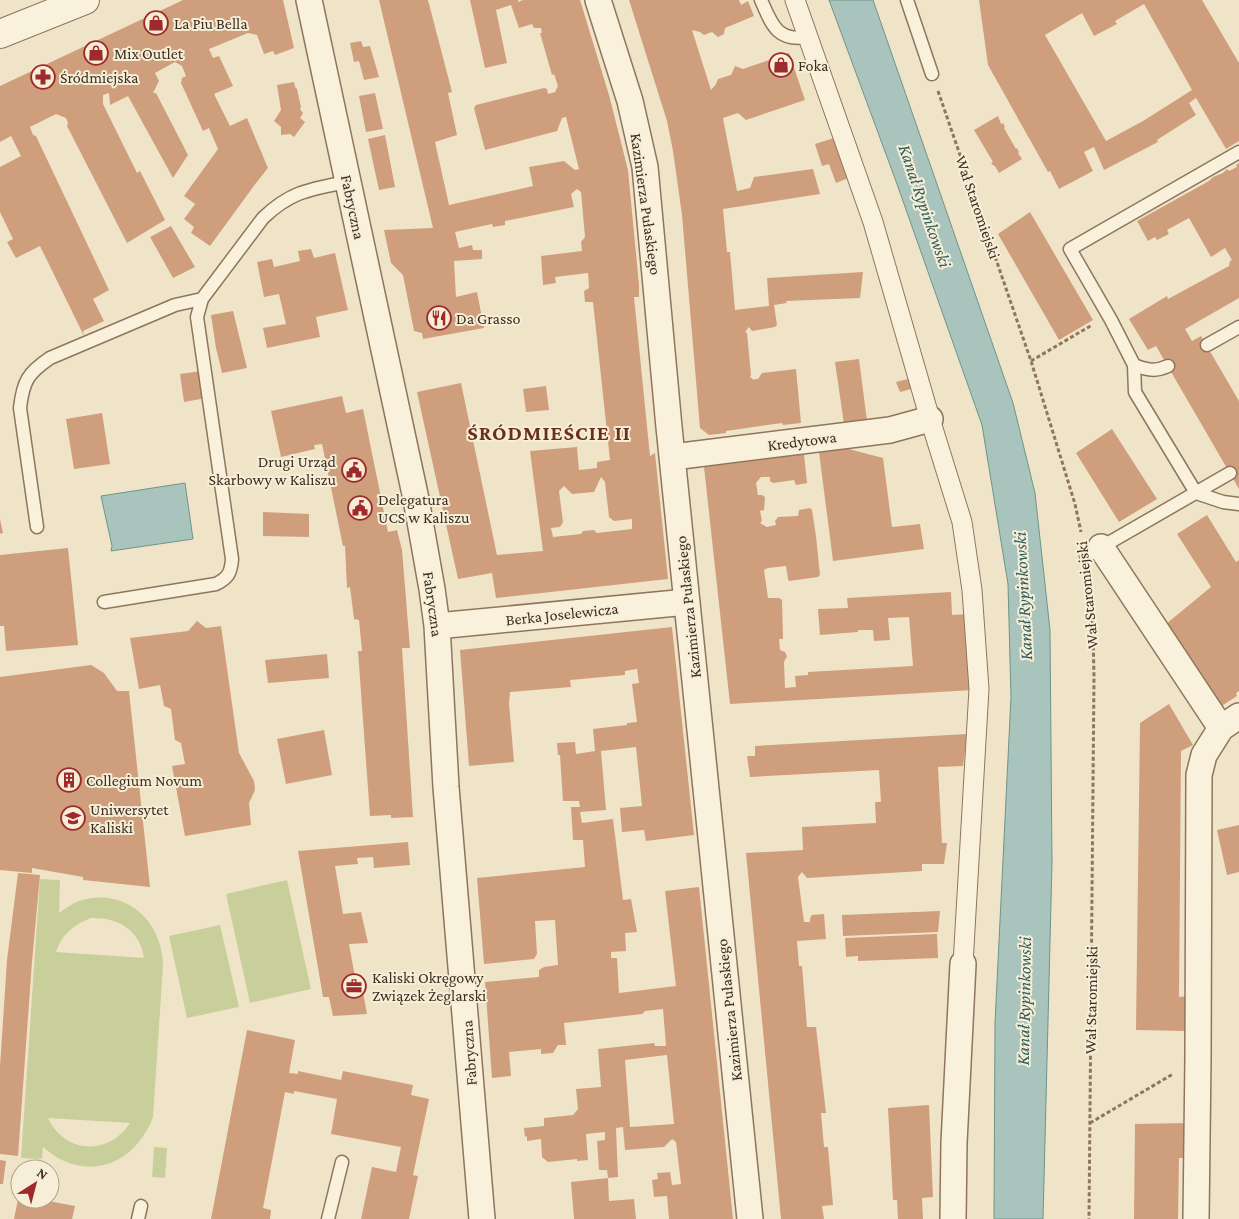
<svg xmlns="http://www.w3.org/2000/svg" width="1239" height="1219" viewBox="0 0 1239 1219" font-family="'Crimson Pro',serif">
<style>
.green{fill:#c9cf9b;fill-rule:evenodd}
.water{fill:#a9c4bc;stroke:#6f938a}
.building{fill:#cf9f7d;fill-rule:evenodd}
.lines{fill:none;stroke-linecap:round;stroke-linejoin:round}
.service-casing{stroke:#8d765c;stroke-width:15}
.pedestrian-casing{stroke:#8d765c;stroke-width:21}
.minor-casing{stroke:#8d765c;stroke-width:28}
.tertiary-casing{stroke:#8d765c;stroke-width:30}
.path{stroke:#8d765c;stroke-width:3;stroke-dasharray:4 2.5;stroke-linecap:butt}
.service{stroke:#faf1dc;stroke-width:12}
.pedestrian{stroke:#faf1dc;stroke-width:19}
.minor{stroke:#faf1dc;stroke-width:25}
.tertiary{stroke:#faf1dc;stroke-width:28}
.labels{text-anchor:middle;dominant-baseline:central;stroke-width:4;stroke-linejoin:round;paint-order:stroke}
.poi-label{font-size:16px;fill:#3d2e20;stroke:#f7eed8;text-anchor:start}
.street-label{font-size:16px;fill:#3d2e20;stroke:#f7eed8}
.water-label{font-size:18px;font-style:italic;fill:#2f5d5a;stroke:#f7eed8}
.district-label{font-size:21px;font-weight:bold;letter-spacing:1px;fill:#6b2e1e;stroke:#f7eed8}
</style>
<rect width="100%" height="100%" fill="#f0e4c8"/>
<!-- green -->
<path class="green" d="M40,879L60,880L59,913C65,909 71,904 79,901C125,886 163,921 163,966L153,1117C139,1155 102,1179 62,1160C55,1157 49,1152 43,1147L42,1159L21,1158ZM91,918C118,917 140,930 144,958L56,952C62,934 73,925 91,918ZM48,1118L130,1123C109,1156 65,1154 48,1118Z
M287,880L311,989L250,1003L226,894Z
M220,925L239,1007L187,1018L169,936Z
M154,1147L167,1148L165,1178L152,1177Z"/>
<!-- water -->
<path class="water" d="M829,0H873L1013,403L1035,493L1050,630L1052,863L1043,1219H994L995,1023L1011,697L1008,584L982,425L897,184Z
M185,483L193,539L111,551L112,546L101,496Z"/>
<!-- building -->
<path class="building" d="M183,0H283L294,48L275,55L273,51L264,54L257,35L248,33L209,49L213,58L219,56L233,86L214,94L230,126L247,118L268,168L256,183L210,246L191,233L194,227L184,219L195,204L184,196L218,149L209,128L203,131L181,83L182,78L186,76L182,66L175,62L155,73L159,81L153,93H156L188,155L173,178L128,96L110,105L109,93L103,95V104L137,173L140,171L165,220L127,243L67,126L68,123L66,118L56,114L30,127L33,135L36,136L109,290L93,299L104,321L83,331L84,336L40,246L16,258L7,242L13,239L0,212V167L21,156L11,136L0,142V86Z
M379,0H428L452,92L448,93L457,135L435,142L449,205L533,186L529,167L564,161L575,170L579,169L566,117L562,118L557,131L485,150L474,108L476,105L544,88L547,89L548,94L555,92L558,86L554,74L552,75L540,33H542L541,28H534L532,24L519,28L511,5L496,10L507,63L485,68L470,0H518V2L523,0H580L609,95L628,170L639,285V297H634L650,456L655,453L668,579L496,598L492,573L458,579L417,392L461,383L497,555L543,551L530,451L577,447L579,470L597,468V462L610,460L593,302H585L584,291L589,288L588,273L555,277L556,283L543,285L541,256L582,251L581,242L585,237L581,192L577,189L571,194L574,207L505,221V225L493,227L492,224L455,232L459,248L472,245L473,250H482V259L454,261L456,297L477,292L484,328L423,339L422,333L414,331L403,275L391,263L384,230L433,228ZM601,477L605,482L609,517L614,521L632,519V529L597,533L594,530L583,531L581,534L553,537L551,528L560,527L563,522L559,491L564,486L572,494L594,492Z
M629,0H739L741,5L748,1L754,16L725,28L724,34L718,37L712,32L704,35L700,32L692,30L711,90L716,84L718,79L731,75L735,66L743,69L789,53L805,100L746,120L738,113L723,118L737,191L750,188L754,177L813,169L820,194L723,209L727,252H730L735,310L769,306L767,278L863,272L860,298L786,301L787,303L774,305L777,325L775,327L752,331L749,327L745,332L747,333L751,375L750,377L754,380L755,379H758L762,373L796,369L801,423L783,425L782,423L726,431V433L709,435L700,428L682,215L673,151L667,121Z
M979,0H1202L1239,63V141L1226,149L1196,98L1189,103L1196,115L1157,140L1158,142L1104,170L1094,147L1084,152L1093,171L1059,189L1050,171L1048,172L988,65ZM1144,4L1192,90L1143,121L1106,141L1045,35L1082,13L1094,36L1117,24L1115,21Z
M361,41L363,47L370,46L379,77L364,80L359,61L354,62L350,43Z
M294,82L295,87L297,89L301,107L300,109L303,113L300,118L305,122L294,137L290,134L281,135V127L274,121L281,110L277,85Z
M375,93L383,129L366,132L359,96Z
M998,116L1001,124L1003,123L1005,127L1004,128L1016,149L1017,148L1019,152L1018,153L1022,159L999,173L995,166H994L991,163L993,162L974,130Z
M385,135L395,187L379,190L368,139Z
M837,137L851,177L836,183L829,164L822,166L815,144Z
M1239,163V298L1185,329L1192,341L1201,336L1239,401V489L1156,346L1148,350L1129,319L1167,296L1168,299L1229,266L1230,261L1232,260L1225,248L1211,257L1189,218L1167,230L1169,234L1157,240L1155,237L1148,241L1137,221L1209,181L1213,177L1223,173L1227,169L1229,171L1237,167L1236,165Z
M1030,212L1093,320L1059,340L998,234Z
M171,226L195,267L173,278L150,237Z
M311,249L314,258L335,253L348,310L316,317L320,337L267,348L263,328L286,324L279,294L264,297L257,262L272,259L274,267L300,261L298,251Z
M233,311L247,368L222,373L216,348L211,315Z
M859,359L867,421L844,424L835,362Z
M202,371L206,398L184,402L180,374Z
M908,379L911,389L900,392L896,382Z
M546,386L549,410L526,412L523,389Z
M342,396L346,413L363,409L388,532L397,530L402,550L410,648H402L413,817L391,818V815L370,816L358,651H362L359,620L354,619L350,587L347,588L345,546H343L322,444L314,445L315,449L281,457L271,411Z
M102,413L110,464L74,469L66,419Z
M1112,429L1157,499L1119,522L1076,453Z
M845,448L883,458L892,527L920,524L924,549L833,561L819,452Z
M804,454L807,483L796,485L794,480L773,483L770,481V477H761L756,483L758,495H762L765,497L764,510L760,511L762,521L760,523L767,527L776,525L775,521L778,517L798,516L799,510L810,508L812,510L816,536L820,575L818,577L789,581L788,579L786,566L768,568L764,570L768,598H779L782,600L783,639H779L780,650L785,652L787,656L784,662L785,688L796,687L795,676L808,675V672L913,666L909,617L888,618L890,640L874,641L873,630H858V632L820,635L818,609L848,608L847,598L951,592L952,615L968,614L973,690L730,704L704,467Z
M263,512L309,514V537L263,536Z
M1207,515L1236,562L1239,560V691L1236,693L1237,696L1220,707L1166,624L1211,587L1177,534Z
M0,519L3,533L0,534Z
M68,548L78,645L6,651L4,626H0V555Z
M197,621L206,628L221,626L239,753L254,781L255,790L249,803L251,825L185,836L172,766L185,764L181,743L175,740L171,709L164,706L160,685L139,689L130,638L188,631Z
M672,627L694,835L646,841L644,830L622,832L620,808L642,806L636,747L601,751L606,810L580,812L582,823L613,819L623,900L631,899L637,932L625,933L626,951L611,952V958H617L619,993L676,986L665,891L699,887L733,1219H669L667,1196L654,1197L652,1180L658,1179L657,1173L670,1172L672,1185L681,1184L676,1142L672,1139L664,1147L625,1150L623,1127L616,1128L618,1177L608,1178L607,1170H599L597,1141L605,1140V1132L586,1134L588,1160L577,1161V1159L548,1162L542,1157L541,1139L527,1141V1136L525,1137L524,1128L544,1126V1118L573,1115L578,1109L576,1089L601,1087L598,1049L654,1043L655,1046H666L663,1009L645,1011L642,1014L564,1023L566,1045H558L553,1053L541,1054V1049L509,1052L511,1076L492,1078L485,982L539,977V970L544,967L558,965L555,920L535,921L537,954L534,959L484,964L477,878L585,867L583,840H573L571,807H580L579,801H563L560,755H558L557,743L575,742L576,754L595,751L593,729L627,725V723L637,722L632,684L639,683L637,669L625,671V675L570,680L571,687L510,692L509,703L514,762L469,766L460,650ZM667,1055L674,1124L630,1127L625,1060Z
M327,654L329,678L268,683L265,660Z
M91,665L104,673L117,691H129L150,887L83,880V877L32,868V873L0,870V677Z
M1169,704L1193,745L1181,751L1179,997L1187,996V1031L1136,1030L1140,723Z
M324,730L332,775L286,784L277,739Z
M967,734L963,766L938,767L942,843H947L944,864H922V871L807,878L802,872L798,877L804,922H810V918L812,915L824,914L826,939L797,941L799,966H802L807,1027H816L826,1113H821L824,1147H828L833,1205L822,1206L824,1219H781L746,853L803,850L802,827L876,823L875,802H881L879,770L750,777L747,756H755V746Z
M1239,825V872L1227,875L1217,830Z
M408,842L410,865L374,868L373,857L357,858L358,864L335,866L343,914L361,912L368,943L349,944L357,988L362,987L367,1014L333,1016L329,997H323L298,851Z
M18,873L40,875L32,962L18,1156L0,1154V1067L7,960Z
M940,911L938,932L843,936L842,915Z
M937,934L938,958L858,961V956L846,957L845,938Z
M247,1030L295,1040L289,1073L298,1074V1071L341,1080L343,1071L413,1085L411,1095L429,1099L413,1175L418,1176L409,1219H361L372,1167L396,1172L401,1147L331,1134L337,1099L294,1091V1094L285,1092L263,1208L271,1210L270,1219H211Z
M929,1105L933,1197L922,1198L923,1219H898L897,1200H893L888,1108Z
M1187,1123L1186,1158H1179L1178,1219H1134L1135,1124Z
M0,1160L6,1161L3,1184H0Z
M608,1178L609,1201L634,1199L636,1219H574L571,1182Z
M18,1199H38L75,1206L72,1219H14Z"/>
<g class="lines">
<!-- service casing -->
<g class="service-casing">
<path id="service" d="M761,0C772,25 777,42 808,37
M907,0L932,74
M1239,152L1070,249L1111,320L1134,365L1135,392L1196,493L1223,502L1239,504
M1207,345L1239,327
M1134,365C1147,370 1155,372 1168,366
M37,527L20,408C23,381 28,373 50,358L175,305L202,299L263,218C291,191 311,189 347,182
M1086,556L1230,473
M104,602L216,584C228,578 231,573 232,559L197,317L202,299
M138,1219L141,1206
M328,1219L342,1162"/>
</g>
<!-- pedestrian casing -->
<g class="pedestrian-casing">
<path id="pedestrian" d="M795,0L873,222L930,419L962,522L972,590L979,689L963,964"/>
</g>
<!-- minor casing -->
<g class="minor-casing">
<path id="minor" d="M309,0L416,499L432,589L437,626L446,787L482,1219
M598,0L630,101L645,167L669,427L750,1219
M673,457L890,430L930,419
M1101,547L1221,728
M437,626L687,602
M953,1219L954,1143L963,964
M1196,1219L1198,1058L1199,775L1204,755L1221,728L1239,716"/>
</g>
<!-- tertiary casing -->
<g class="tertiary-casing">
<path id="tertiary" d="M0,34L85,0"/>
</g>
<!-- path -->
<path class="path" d="M938,91L1031,361L1075,504L1081,532
M1031,361L1092,325
M1088,575L1093,631L1094,677L1089,1219
M1090,1123L1173,1074"/>
<!-- service -->
<use href="#service" class="service"/>
<!-- pedestrian -->
<use href="#pedestrian" class="pedestrian"/>
<!-- minor -->
<use href="#minor" class="minor"/>
<!-- tertiary -->
<use href="#tertiary" class="tertiary"/>
</g>
<!-- icons -->
<defs>
<g id="shop-ring" transform="scale(1.25)"><circle r="9.5" fill="#f7eed8" stroke="#9e2a2b" stroke-width="1.5"/><path d="M-5-2.5h2.3a2.7 3.5 0 0 1 5.4 0H5L5.5 6h-11ZM-1.5-2.5h3a1.5 2.3 0 0 0-3 0Z" fill="#9e2a2b"/></g>
<g id="pharmacy-ring" transform="scale(1.25)"><circle r="9.5" fill="#f7eed8" stroke="#9e2a2b" stroke-width="1.5"/><path d="M-2-6h4v4h4v4h-4v4h-4v-4h-4v-4h4Z" fill="#9e2a2b"/></g>
<g id="restaurant-ring" transform="scale(1.25)"><circle r="9.5" fill="#f7eed8" stroke="#9e2a2b" stroke-width="1.5"/><path d="M-5-6h1v4h1v-4h1v4h1v-4h1v5L-1.5 .5V6h-2V.5L-5-1ZM5-6V6H3V1.5H1.5Q1.5-4 5-6Z" fill="#9e2a2b"/></g>
<g id="civic-ring" transform="scale(1.25)"><circle r="9.5" fill="#f7eed8" stroke="#9e2a2b" stroke-width="1.5"/><path d="M-.6-6.5H3V-4.5H.6V-3L4-1V1h2V6H-6V1h2V-1L-.6-3ZM-1.2 2.5V6h2.4V2.5Z" fill="#9e2a2b"/></g>
<g id="building-ring" transform="scale(1.25)"><circle r="9.5" fill="#f7eed8" stroke="#9e2a2b" stroke-width="1.5"/><path d="M-4-6H4V6H1V3H-1V6H-4ZM-2.5-4.3h1.7v1.8h-1.7ZM.8-4.3h1.7v1.8H.8ZM-2.5-1h1.7V.8h-1.7ZM.8-1h1.7V.8H.8Z" fill="#9e2a2b"/></g>
<g id="university-ring" transform="scale(1.25)"><circle r="9.5" fill="#f7eed8" stroke="#9e2a2b" stroke-width="1.5"/><path d="M0-5L7-2L0 1L-7-2ZM-4 1L0 2.5L4 1V4Q0 6-4 4Z" fill="#9e2a2b"/></g>
<g id="office-ring" transform="scale(1.25)"><circle r="9.5" fill="#f7eed8" stroke="#9e2a2b" stroke-width="1.5"/><path d="M-6-3h4V-5.5h4V-3h4V5H-6ZM-1-4.5V-3h2v-1.5ZM-6 0V1H6V0Z" fill="#9e2a2b"/></g>
</defs>
<g fill-rule="evenodd">
<use href="#shop-ring" x="156" y="23"/>
<use href="#shop-ring" x="96" y="53"/>
<use href="#shop-ring" x="781" y="65"/>
<use href="#pharmacy-ring" x="43" y="77"/>
<use href="#restaurant-ring" x="439" y="318"/>
<use href="#civic-ring" x="354" y="470"/>
<use href="#civic-ring" x="360" y="508"/>
<use href="#building-ring" x="69" y="780"/>
<use href="#university-ring" x="73" y="818"/>
<use href="#office-ring" x="354" y="986"/>
</g>
<g class="labels">
<!-- poi labels -->
<g class="poi-label">
<text x="174" y="23">La Piu Bella</text>
<text x="114" y="53">Mix Outlet</text>
<text x="798" y="65">Foka</text>
<text x="60" y="77">Śródmiejska</text>
<text x="456" y="318">Da Grasso</text>
<text x="336" y="461" text-anchor="end">Drugi Urząd<tspan x="336" dy="18">Skarbowy w Kaliszu</tspan></text>
<text x="378" y="499">Delegatura<tspan x="378" dy="18">UCS w Kaliszu</tspan></text>
<text x="86" y="780">Collegium Novum</text>
<text x="90" y="809">Uniwersytet<tspan x="90" dy="18">Kaliski</tspan></text>
<text x="372" y="977">Kaliski Okręgowy<tspan x="372" dy="18">Związek Żeglarski</tspan></text>
</g>
<!-- street labels -->
<g class="street-label">
<text transform="translate(646 204) rotate(82)">Kazimierza Pułaskiego</text>
<text transform="translate(353 207) rotate(78)">Fabryczna</text>
<text transform="translate(978 207) rotate(71)">Wał Staromiejski</text>
<text transform="translate(802 441) rotate(-7)">Kredytowa</text>
<text transform="translate(1087 595) rotate(-96)">Wał Staromiejski</text>
<text transform="translate(433 604) rotate(82)">Fabryczna</text>
<text transform="translate(688 607) rotate(-96)">Kazimierza Pułaskiego</text>
<text transform="translate(562 614) rotate(-6)">Berka Joselewicza</text>
<text transform="translate(1091 1000) rotate(-89)">Wał Staromiejski</text>
<text transform="translate(729 1010) rotate(-96)">Kazimierza Pułaskiego</text>
<text transform="translate(469 1053) rotate(-94)">Fabryczna</text>
</g>
<!-- water labels -->
<g class="water-label">
<text transform="translate(925 206) rotate(71)">Kanał Rypinkowski</text>
<text transform="translate(1023 596) rotate(-93)">Kanał Rypinkowski</text>
<text transform="translate(1024 1001) rotate(-89)">Kanał Rypinkowski</text>
</g>
<!-- district labels -->
<g class="district-label">
<text x="549" y="433">ŚRÓDMIEŚCIE II</text>
</g>
</g>
<!-- north arrow -->
<g transform="translate(35 1184) rotate(36)"><circle r="24" fill="#f7eed8" stroke="#ada18e"/>
<path d="M0-4L9 19L0 12L-9 19Z" fill="#9e2a2b"/>
<text y="-8" font-size="14" font-weight="bold" text-anchor="middle" fill="#3d2e20">N</text>
</g>
</svg>
